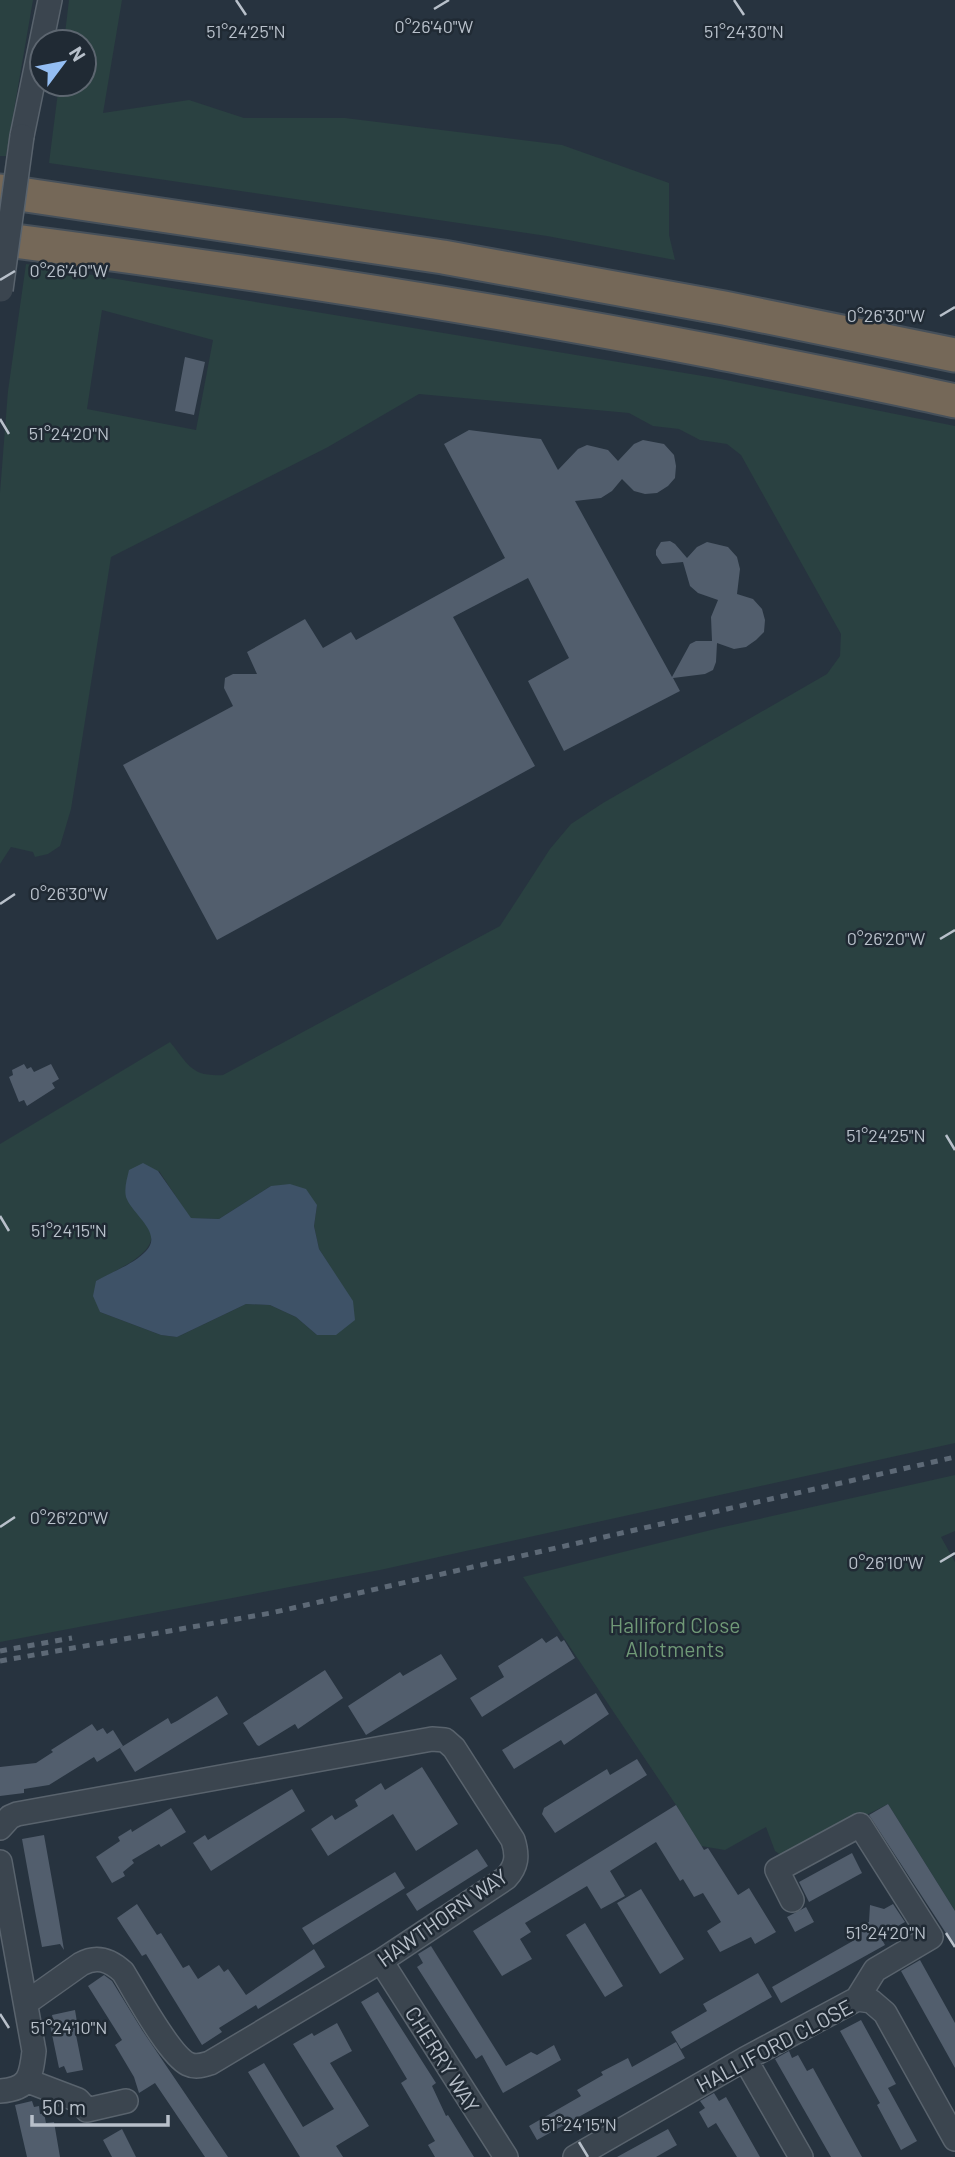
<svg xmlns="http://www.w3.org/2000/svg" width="955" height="2157" viewBox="0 0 955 2157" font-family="Barlow,sans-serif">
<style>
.green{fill:#2a4141;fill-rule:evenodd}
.water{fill:#3e5267}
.building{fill:#525e6d}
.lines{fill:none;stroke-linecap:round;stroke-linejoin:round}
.minor-casing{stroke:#59636d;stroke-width:26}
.highway-casing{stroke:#46505a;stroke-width:37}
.minor{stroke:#3b454f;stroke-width:23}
.highway{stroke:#756858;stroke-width:33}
.rail{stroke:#5d6976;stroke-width:5;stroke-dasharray:7 7;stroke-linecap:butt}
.minor-bridge-casing{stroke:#59636d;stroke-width:26;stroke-linecap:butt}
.minor-bridge{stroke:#3b454f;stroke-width:23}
.ticks{fill:none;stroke:#b8c0ca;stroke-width:2.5}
.labels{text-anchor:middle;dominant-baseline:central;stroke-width:5;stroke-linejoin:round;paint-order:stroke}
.park-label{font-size:21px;fill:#709977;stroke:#202a34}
.street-label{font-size:21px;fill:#b8c0ca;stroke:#202a34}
.ticks-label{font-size:18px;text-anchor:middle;fill:#b8c0ca;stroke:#202a34;stroke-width:5;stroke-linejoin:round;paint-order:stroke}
</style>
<rect width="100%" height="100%" fill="#27333f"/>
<!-- green -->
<path class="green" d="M0,0H33L6,156H0Z
M69,0H122L103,113L189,100L244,118H345L562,145L669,183V235L675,260L547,236L49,163L59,84H84V42H64Z
M26,264L721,379L955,426V1443L380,1570L0,1642V1144L170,1042C188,1064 191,1077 223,1075L500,926L550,849L571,824L603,803L827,674L840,656L841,634L741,455L727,444L700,440L679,429L653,426L629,413L419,394L328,447L111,557L71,809L60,846L48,854L35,857L33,852L11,847L0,864V493L8,391ZM102,310L213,340L196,430L87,409ZM159,1171L190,1218L219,1219L271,1186L317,1205L314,1226L319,1249L352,1301L317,1335L296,1317L270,1305L246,1304L177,1337L161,1335L100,1312L96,1281C112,1272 160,1253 150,1231C145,1220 134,1209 127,1199Z
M955,1475V1531L941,1537L955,1562V1911L888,1804L784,1857L775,1851L766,1827L725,1850L701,1846L676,1805L523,1577L719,1528Z"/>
<!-- water -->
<path class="water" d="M143,1163L158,1171L191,1218L219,1219L271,1186L290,1184L306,1189L317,1205L314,1226L319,1249L353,1301L355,1320L336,1335H317L296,1317L270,1305L246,1304L177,1337L161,1335L100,1312L93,1296L96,1281C111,1272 132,1265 144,1253C166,1234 132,1215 126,1197C124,1188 127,1179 129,1170Z"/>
<!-- building -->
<path class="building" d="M185,357L205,362L194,415L175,411Z
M469,430L541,439L558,470L578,449L587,445L608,450L618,461L634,444L643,440L664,444L674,455L676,466L675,478L668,486L657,493L645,494L634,491L622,479L612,491L601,498L575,501L672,677L690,644L696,641H712L711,617L718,600L698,593L690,586L683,562L662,564L656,555V550L661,542L670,541L675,544L687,558L697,547L707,542L728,547L737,557L740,569L737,594L753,599L762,609L765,620L764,632L756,640L746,647L734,649L717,643L716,662L713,670L705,674L673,678L680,691L564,751L528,681L569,658L528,578L453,617L535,766L217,940L123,765L233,706L224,688L225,678L233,674H257L247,652L305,619L323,648L351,632L356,640L505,558L444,444Z
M24,1064L27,1069L31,1067L34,1072L51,1064L59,1079L52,1083L55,1088L27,1106L24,1100L19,1102L9,1077L13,1075L12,1070Z
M557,1636L561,1642L564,1640L575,1658L482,1717L470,1698L504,1677L498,1666L542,1638L546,1643Z
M441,1654L457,1679L366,1735L348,1706L400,1672L403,1676Z
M325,1670L343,1698L298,1729L295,1724L259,1746L257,1745L243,1723Z
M596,1693L609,1714L564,1745L561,1740L514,1769L502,1750Z
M217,1696L228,1714L135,1772L120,1748L168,1718L171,1724L177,1721Z
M92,1724L97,1731L103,1728L107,1734L113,1730L123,1746L97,1762L94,1757L49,1785L24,1789V1793L0,1796V1767L36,1763L53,1752L51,1750Z
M637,1759L647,1775L555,1833L542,1814L544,1808L607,1769L610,1775Z
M422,1767L458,1824L416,1851L393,1814L328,1856L311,1829L332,1815L335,1820L358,1806L355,1800L381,1783L385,1790Z
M292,1789L305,1811L211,1871L193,1843L205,1835L208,1840Z
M888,1804L955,1911V1947L869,1815Z
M676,1805L704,1850L708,1848L738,1895L749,1888L776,1932L755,1944L751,1937L720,1952L707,1931L721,1922L703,1893L694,1897L683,1879L680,1881L656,1842L610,1871L625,1896L601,1909L587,1886L525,1923L531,1932L520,1939L532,1959L502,1976L473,1931Z
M171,1808L186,1832L161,1847L159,1844L132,1860L134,1863L123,1872L125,1876L112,1883L96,1857L120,1841L118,1837L131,1829L132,1832Z
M44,1835L57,1908L64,1950L60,1944L42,1947L35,1911L22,1839Z
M477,1849L488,1866L417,1911L406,1894Z
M852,1853L862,1873L809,1902L799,1882Z
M395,1872L405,1888L313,1945L302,1928Z
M641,1889L684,1959L660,1974L617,1903Z
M137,1904L157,1935L161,1933L183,1968L189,1965L198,1979L219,1965L224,1972L228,1969L246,1995L314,1949L325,1967L258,2009L256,2005L219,2028L222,2032L202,2045L146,1954L142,1956L117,1918Z
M893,1904L905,1922L880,1936L885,1945L781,2003L772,1987L858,1938L854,1930L869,1922L870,1905L884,1909Z
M806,1907L814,1922L795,1932L787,1917Z
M585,1923L623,1986L605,1997L566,1935Z
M431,1946L506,2066L531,2052L537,2055L554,2045L561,2060L503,2093L482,2055L476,2059L417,1967L423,1963L418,1954Z
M920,1960L955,2023V2068L901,1971Z
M758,1973L772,1997L681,2049L671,2032L707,2011L703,2004Z
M104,1975L112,1981L142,2030L228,2157H205L155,2083L139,2093L134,2077L115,2045L122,2040L88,1986Z
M378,1992L436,2083L432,2086L446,2116L448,2115L474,2157H435L428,2145L435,2141L401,2083L407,2079L361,2002Z
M75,2010L79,2034L76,2035L83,2070L67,2073L64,2066L59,2068L50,2025L54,2024L52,2015Z
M861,2020L896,2084L888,2088L917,2141L901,2150L877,2105L880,2103L840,2031Z
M337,2023L352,2051L330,2063L369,2126L336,2146L343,2157H300L248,2072L264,2063L303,2127L334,2109L293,2044L312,2033L314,2036Z
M676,2042L685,2058L537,2140L529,2126L581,2096L577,2090L603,2075L601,2072L628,2058L632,2067Z
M789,2051L792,2058L798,2055L807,2071L813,2068L862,2157H831L775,2059Z
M714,2093L719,2101L726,2097L760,2157H737L716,2123L708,2128L699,2112L705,2108L700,2101Z
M32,2101L34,2107L39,2106L40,2114L44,2113L46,2123L54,2122L60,2157H27L15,2105Z
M122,2129L136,2157H112L103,2140Z
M668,2129L677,2145L656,2157H617Z"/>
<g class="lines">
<!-- minor casing -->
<g class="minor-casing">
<path id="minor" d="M22,136L50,0
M0,1828L10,1817L17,1814L432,1739L445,1740L454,1748L513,1840C518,1856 517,1866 506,1878L381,1961L210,2063C203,2065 196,2068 188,2064C169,2055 136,1993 123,1972C110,1960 97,1955 81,1964L26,2003
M0,1862L34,2051C31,2077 29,2089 0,2091
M792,1900L777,1870L860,1825L931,1937L875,1970L857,1999
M381,1961L506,2157
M745,2059L801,2157
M28,2081L78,2100L87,2110L126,2101
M575,2157L745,2059L857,1999L871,2001L885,2013L955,2139"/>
</g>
<!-- highway casing -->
<g class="highway-casing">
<path id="highway" d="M0,191L443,257L724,308L955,355
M0,239C240,270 479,306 716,352C796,368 876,383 955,401"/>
</g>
<!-- minor -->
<use href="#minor" class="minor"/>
<!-- highway -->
<use href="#highway" class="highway"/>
<!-- rail -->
<path class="rail" d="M0,1651L72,1638
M0,1661L271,1613L955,1457"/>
<!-- minor-bridge casing -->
<g class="minor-bridge-casing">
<path id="minor-bridge" d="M1,290L22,136"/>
</g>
<!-- minor-bridge -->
<use href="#minor-bridge" class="minor-bridge"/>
</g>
<!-- ticks -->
<path class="ticks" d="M236,0L246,15M734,0L744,15M434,9L449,0M0,280L15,271M940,316L955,307M0,419L9,434M0,904L15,894M940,939L955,930M946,1135L955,1150M0,1216L9,1231M0,1527L15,1517M940,1562L955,1553M946,1933L955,1947M0,2014L9,2028M579,2142L588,2157"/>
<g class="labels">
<!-- park labels -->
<g class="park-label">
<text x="675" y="1624">Halliford Close<tspan x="675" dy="24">Allotments</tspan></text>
</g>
<!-- street labels -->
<g class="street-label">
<text transform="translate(442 1917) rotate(-35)">HAWTHORN WAY</text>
<text transform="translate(774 2045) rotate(-28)">HALLIFORD CLOSE</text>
<text transform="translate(443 2059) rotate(58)">CHERRY WAY</text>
</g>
</g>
<g class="ticks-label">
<text x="434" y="33">0°26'40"W</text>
<text x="246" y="38">51°24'25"N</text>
<text x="744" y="38">51°24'30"N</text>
<text x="69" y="277">0°26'40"W</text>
<text x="886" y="322">0°26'30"W</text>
<text x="69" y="440">51°24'20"N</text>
<text x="69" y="900">0°26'30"W</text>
<text x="886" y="945">0°26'20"W</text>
<text x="886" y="1142">51°24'25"N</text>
<text x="69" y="1237">51°24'15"N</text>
<text x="69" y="1524">0°26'20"W</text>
<text x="886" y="1569">0°26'10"W</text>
<text x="886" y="1939">51°24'20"N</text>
<text x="69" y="2034">51°24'10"N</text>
<text x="579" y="2131">51°24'15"N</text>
</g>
<!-- north arrow -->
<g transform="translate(63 63) rotate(58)"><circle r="33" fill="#202a34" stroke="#5d6670" stroke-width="2"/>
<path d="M0-5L12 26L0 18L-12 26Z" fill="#94bef3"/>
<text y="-10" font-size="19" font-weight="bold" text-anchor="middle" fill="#b8c0ca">N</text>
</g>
<!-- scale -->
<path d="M32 2115v10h136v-10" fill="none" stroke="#b8c0ca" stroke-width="3.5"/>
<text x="42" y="2115" font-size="21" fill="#b8c0ca" stroke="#202a34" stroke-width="5" paint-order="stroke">50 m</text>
</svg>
